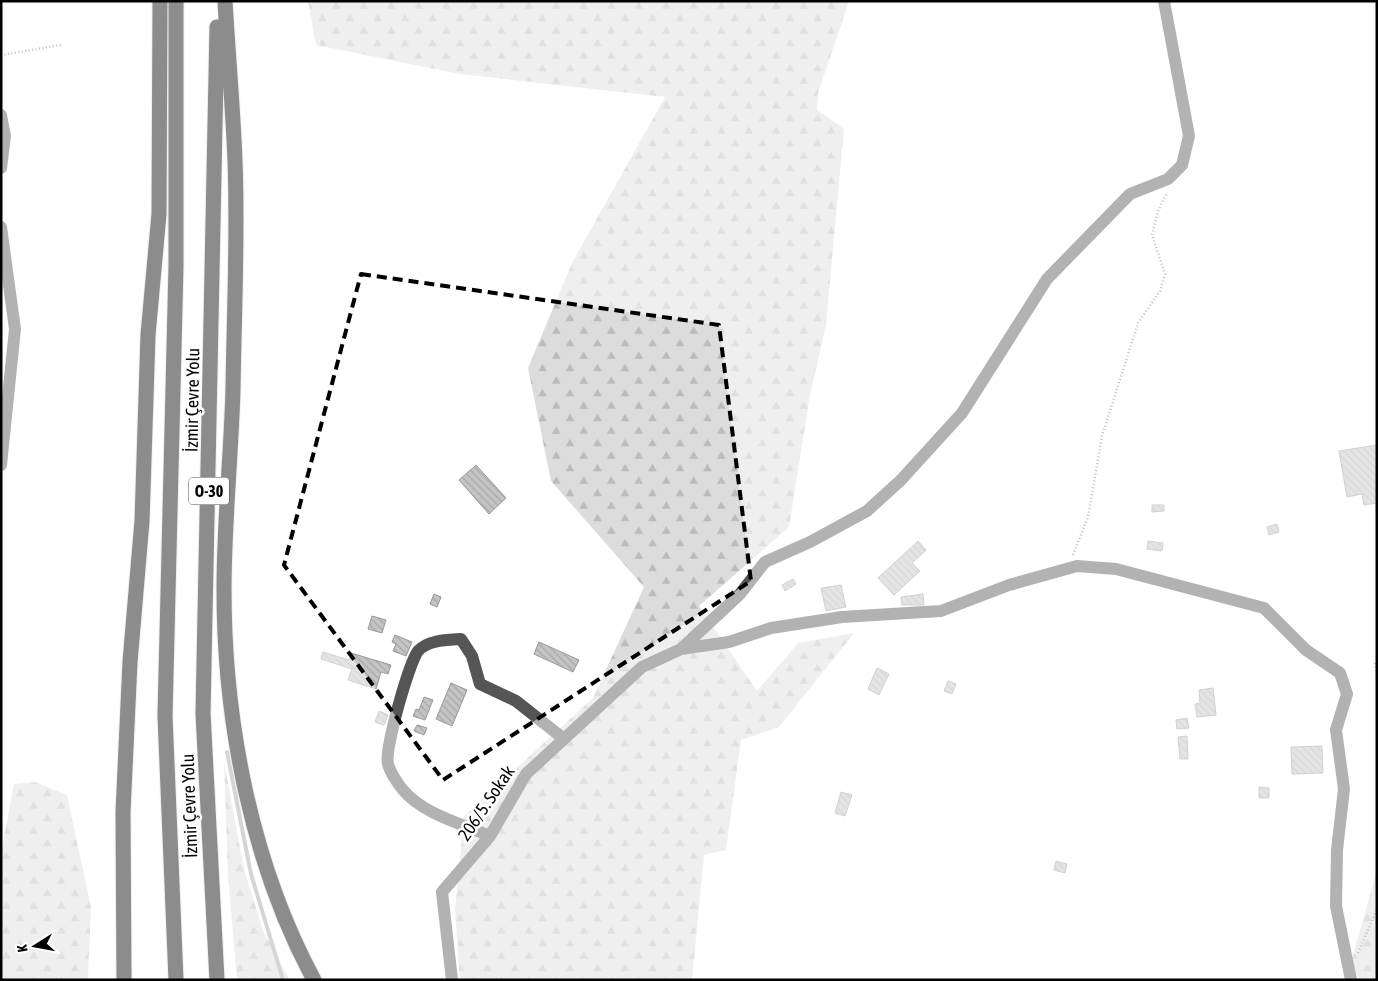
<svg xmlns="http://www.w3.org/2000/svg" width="1378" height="981" viewBox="0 0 1378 981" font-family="'Asap Condensed',sans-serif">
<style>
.forest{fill:url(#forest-firs)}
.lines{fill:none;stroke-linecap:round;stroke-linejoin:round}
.stream{stroke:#a3a3a3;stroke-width:4}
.building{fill:url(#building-back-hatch);stroke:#999}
.highway-casing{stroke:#dbdbdb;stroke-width:17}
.path{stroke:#777;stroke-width:2.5;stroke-dasharray:1 2.5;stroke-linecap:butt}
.minor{stroke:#555;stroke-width:12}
.highway{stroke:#000;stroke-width:15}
.marked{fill:none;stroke:#000;stroke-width:4;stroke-dasharray:10 6;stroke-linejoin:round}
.labels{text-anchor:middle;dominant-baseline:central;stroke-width:5;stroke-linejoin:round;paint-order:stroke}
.shield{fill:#fff;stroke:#4c4c4c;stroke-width:1}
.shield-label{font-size:16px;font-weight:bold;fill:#000}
.street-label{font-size:18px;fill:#000;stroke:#fff}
</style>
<defs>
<pattern id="forest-firs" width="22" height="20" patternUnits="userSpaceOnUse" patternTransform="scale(1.25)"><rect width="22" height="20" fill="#dcdcdc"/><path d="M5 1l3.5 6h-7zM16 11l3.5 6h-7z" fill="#bbb"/></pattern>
<pattern id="building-back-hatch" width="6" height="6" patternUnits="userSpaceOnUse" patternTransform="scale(1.25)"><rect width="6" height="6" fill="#c4c4c4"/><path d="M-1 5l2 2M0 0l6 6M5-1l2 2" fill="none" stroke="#a7a7a7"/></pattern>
</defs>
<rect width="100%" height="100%" fill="#fff"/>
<!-- forest -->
<path class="forest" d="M308,1H849L818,93L817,110L844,129L826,325L810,395L789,527L699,606L757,691L798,643L854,633L779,727L741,740L726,850L704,855L692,980H460L455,908L464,816L593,698L644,587L551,481L528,368L572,263L665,97L460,74L316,45Z
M224,762L244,869L263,931L290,980H237L228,875Z
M35,782L67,795L91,907L88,980H1V854L14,784Z
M1377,870V980H1346Z"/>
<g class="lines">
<!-- stream -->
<path class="stream" d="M227,752L251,874L283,980"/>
</g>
<!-- building -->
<path class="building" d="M1377,445V503L1364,505L1362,494L1347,497L1339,451Z
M476,465L506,498L489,514L459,480Z
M1152,505H1164V511L1152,512Z
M1277,524L1279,532L1269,535L1267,527Z
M918,541L926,550L912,563L920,571L894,595L878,578Z
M1148,541L1163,543L1162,551L1147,549Z
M793,579L796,584L785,591L782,585Z
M841,585L846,607L826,611L821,588Z
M434,594L441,597L437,607L430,604Z
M923,594L924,605H902L901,597Z
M372,616L386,620L382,633L368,629Z
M395,635L412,642L406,656L393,651L396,644L392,642Z
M539,642L579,660L573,672L534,654Z
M323,652L349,660L351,653L391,665L388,674L381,672L376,689L348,680L352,669L321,659Z
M877,668L889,674L879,695L868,689Z
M948,681L956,684L952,694L944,691Z
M451,683L467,690L452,726L436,719Z
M1213,688L1216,715L1197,717L1195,704L1200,703L1199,690Z
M424,697L433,700L425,720L413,716L416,709L419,710Z
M379,711L388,715L384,725L375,722Z
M1187,718L1189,728L1177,729L1176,720Z
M417,725L427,728L424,735L414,731Z
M1187,736L1188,759H1180L1178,737Z
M1322,746L1323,773L1292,774L1291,747Z
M1259,787L1269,788V798H1259Z
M841,792L852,795L845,816L835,813Z
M1056,861L1067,864L1065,873L1054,870Z"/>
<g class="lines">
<!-- highway casing -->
<g class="highway-casing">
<path id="highway" d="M225,1C228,54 233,108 235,161C238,237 234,314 233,390C231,457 224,523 224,590C224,721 251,863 314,980
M124,980L123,812L130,662L142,521L148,335L159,214L160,1
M176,980L165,716L176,266V1
M217,980L203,713L217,27"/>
</g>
<!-- path -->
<path class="path" d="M1,55L61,45
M1073,555L1088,517L1102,436L1138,323L1160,291L1165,274L1152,235L1158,211L1167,193
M1377,660L1375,664L1377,675
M1358,953L1377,909"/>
<!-- minor -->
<path class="minor" d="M1,115L5,136L1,168
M1,227L15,329L1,465
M681,649L729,642L771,628L842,617L941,611L1009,585L1077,566L1116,569L1264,608L1306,650L1340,673L1347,694L1336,730L1344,789L1337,850L1336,906L1351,980
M490,836C462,824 423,814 403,790C398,784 390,772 388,764C384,750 409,663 418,651C428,640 447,640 461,639L472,656L480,684L516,701L564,739
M452,980L442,892L490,836L526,774L642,667L681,649L740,594L765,562L810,542L867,511L901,480L962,413L1047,279L1130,194L1168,179L1182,165L1189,136L1164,1"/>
<!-- highway -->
<use href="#highway" class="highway"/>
</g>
<!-- marked area -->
<path d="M0 0H1378V981H0ZM361,274L719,325L751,581L443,780L284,565Z" fill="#fff" fill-opacity=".55" fill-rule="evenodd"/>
<path class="marked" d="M361,274L719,325L751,581L443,780L284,565Z"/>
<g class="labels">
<!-- shield labels -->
<rect class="shield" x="189" y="477.5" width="40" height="27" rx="4"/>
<g class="shield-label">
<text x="209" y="491">O-30</text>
</g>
<!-- street labels -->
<g class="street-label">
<text transform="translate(192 400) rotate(-89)">İzmir Çevre Yolu</text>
<text transform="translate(486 803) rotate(-56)">206/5. Sokak</text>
<text transform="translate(189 806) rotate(-92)">İzmir Çevre Yolu</text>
</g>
</g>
<!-- border -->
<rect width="1378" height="981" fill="none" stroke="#000000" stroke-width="5"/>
<!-- north arrow -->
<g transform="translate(35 946) rotate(259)" stroke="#ffffff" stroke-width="4" paint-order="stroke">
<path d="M0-4L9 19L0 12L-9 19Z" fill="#000000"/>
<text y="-8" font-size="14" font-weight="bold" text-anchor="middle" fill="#000000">K</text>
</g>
</svg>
